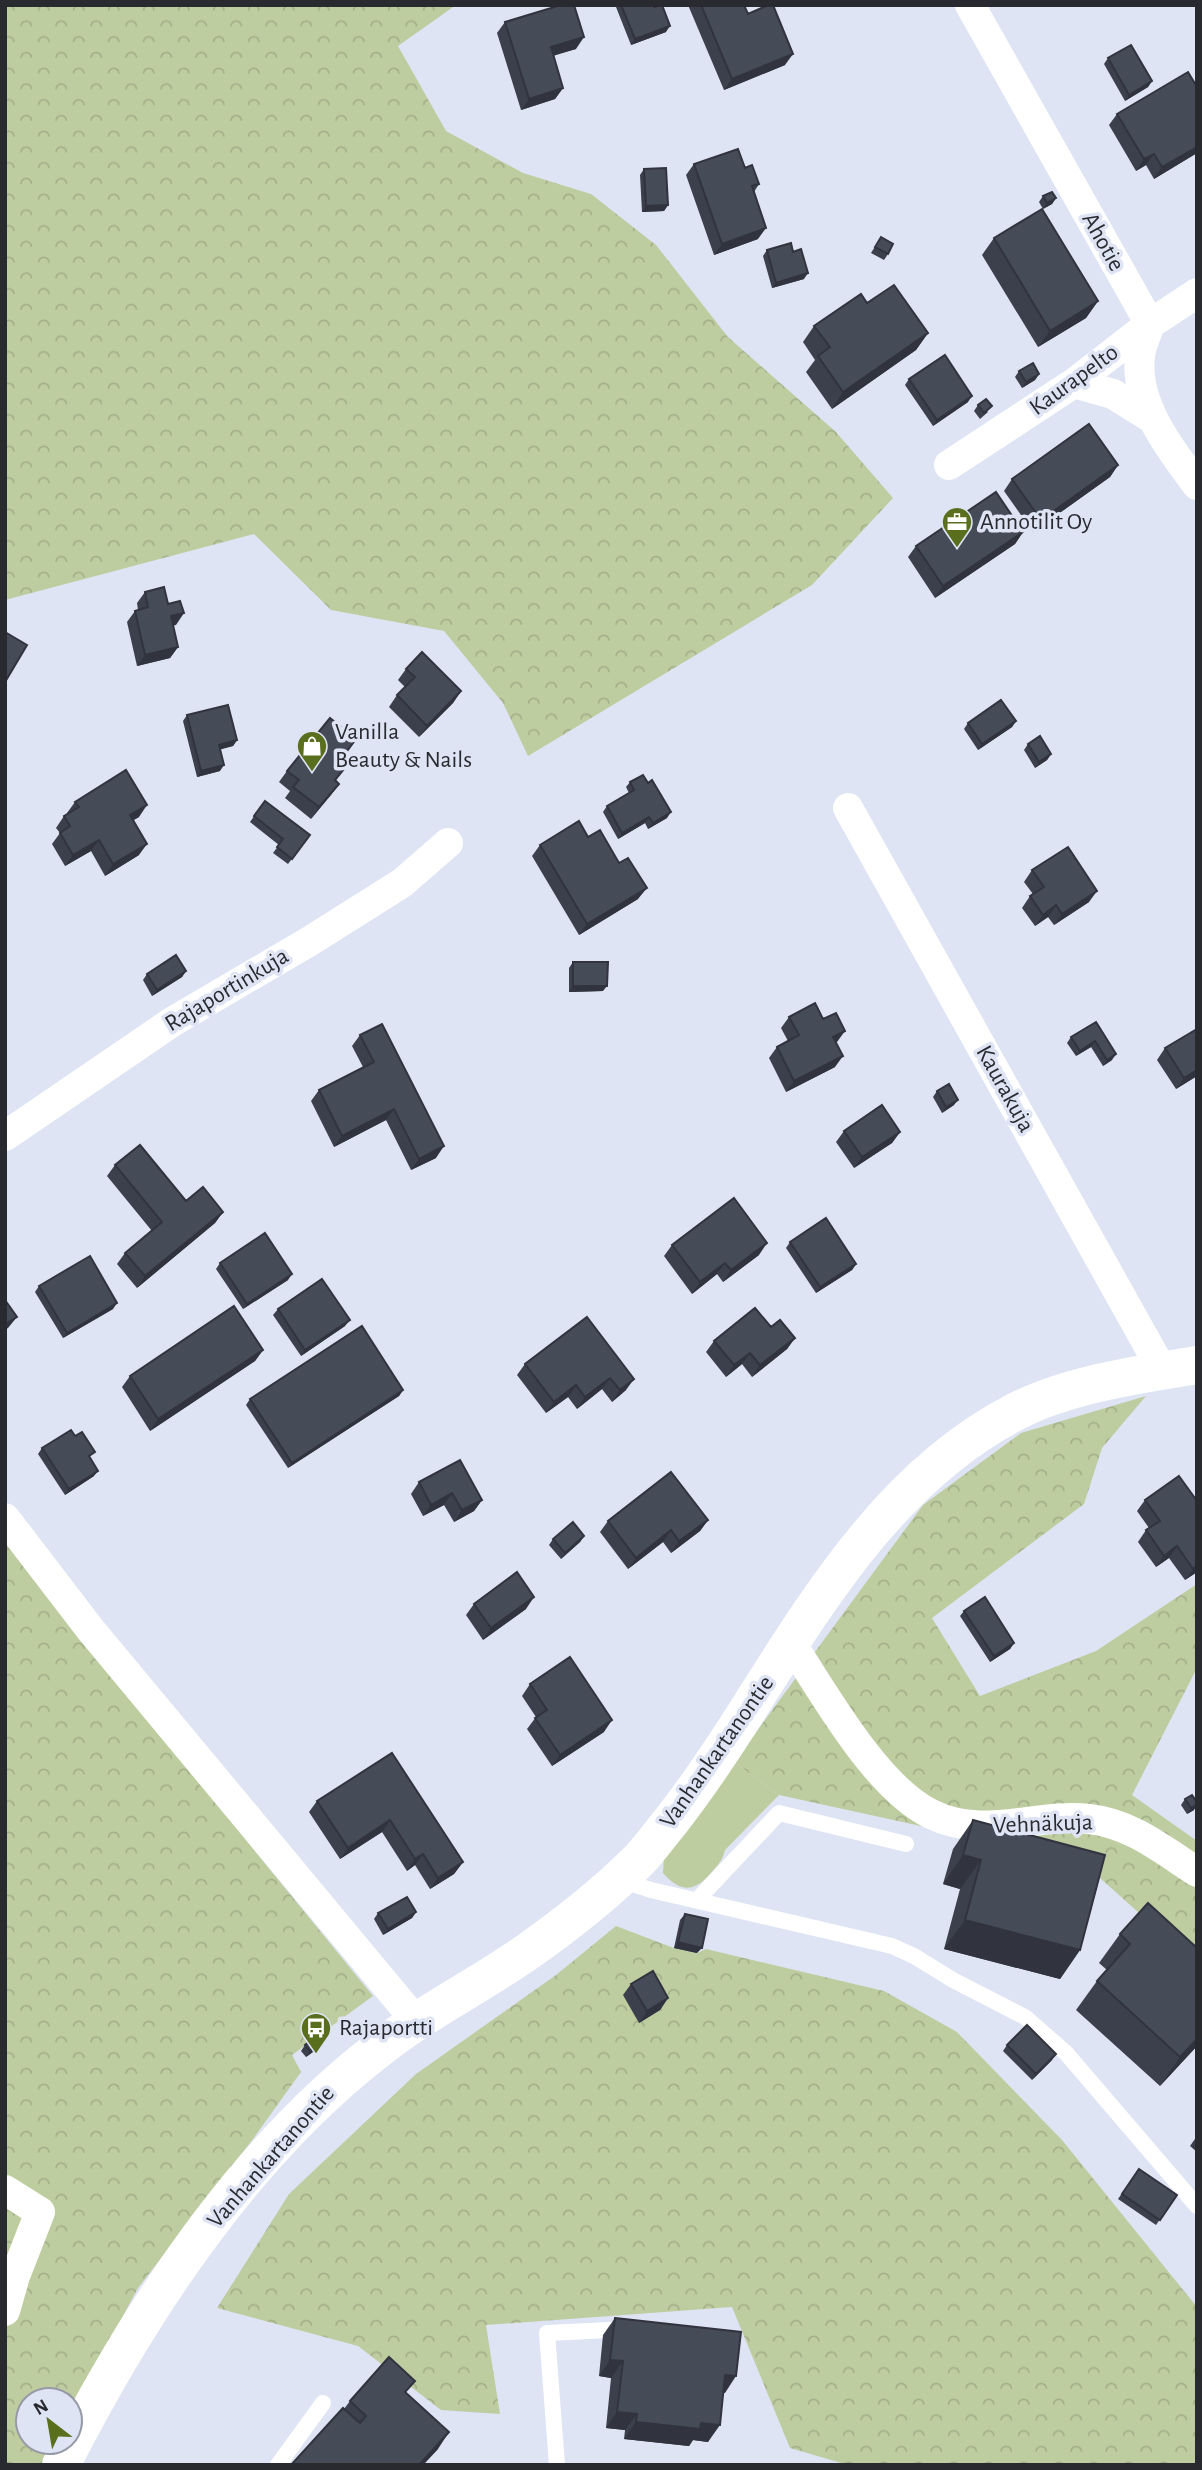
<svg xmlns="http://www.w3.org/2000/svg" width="1202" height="2470" viewBox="0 0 1202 2470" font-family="'Alegreya Sans',sans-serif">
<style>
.grass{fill:#becda0}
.forest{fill:url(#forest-crowns)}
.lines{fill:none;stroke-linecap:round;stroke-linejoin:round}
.service{stroke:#fff;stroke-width:16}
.minor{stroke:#fff;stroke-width:30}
.tertiary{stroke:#fff;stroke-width:38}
.wall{fill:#3c404c}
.shaded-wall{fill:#31343e}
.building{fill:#464b58;stroke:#31343e;stroke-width:2}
.labels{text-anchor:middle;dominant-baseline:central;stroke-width:7;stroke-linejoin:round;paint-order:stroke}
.street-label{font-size:24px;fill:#282a30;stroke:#dee4f4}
.poi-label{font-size:24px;fill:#282a30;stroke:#dee4f4;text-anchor:start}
</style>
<defs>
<pattern id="forest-crowns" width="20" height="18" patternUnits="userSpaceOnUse" patternTransform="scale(1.75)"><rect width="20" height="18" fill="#becda0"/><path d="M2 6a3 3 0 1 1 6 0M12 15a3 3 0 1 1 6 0" fill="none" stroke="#a3b08a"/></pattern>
</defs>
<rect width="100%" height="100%" fill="#dee4f4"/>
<!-- grass -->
<path class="grass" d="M734,1762L779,1795L725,1850C723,1860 717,1866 710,1874C693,1893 680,1892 663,1873L664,1854Z"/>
<!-- forest -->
<path class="forest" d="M5,5H456L398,46L446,131L523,173L591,194L656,245L728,337L836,432L893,498L812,585L528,756L503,703L444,631L331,610L254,534L5,600Z
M1146,1396L1102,1448L1084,1504L932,1618L980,1696L1096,1651L1197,1584V1668L1132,1795L1197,1841V1965L1081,1861L779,1795L734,1762L923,1505L1021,1433Z
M5,1539L48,1597L373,1996L292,2055L301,2072L253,2139L138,2288L70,2415V2400H28V2442H56L44,2465H5Z
M616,1926L674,1948L697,1953L706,1949L884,1991L957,2032L1062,2140L1197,2307V2465H848L790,2448L732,2307L486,2325L500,2414L441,2410L358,2346L217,2308L289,2194L416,2074L556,1975Z"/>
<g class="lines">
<!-- service -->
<path class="service" d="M620,1880L651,1890L892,1946L914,1956L953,1980L1025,2017L1066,2053L1197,2206
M697,1900L779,1813L906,1844
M278,2465L323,2403
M557,2465L547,2333L630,2329"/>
<!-- minor -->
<path class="minor" d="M970,5L1150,324C1147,334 1141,345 1140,356C1134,403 1170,449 1197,485
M1074,383L1113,394L1153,419
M949,465L1074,383L1150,324L1197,293
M848,808L1162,1370
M5,1136L172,1022L310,941L402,883L448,843
M5,1518L90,1629L416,2021
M791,1643C825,1695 876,1787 931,1814C983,1840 1036,1813 1089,1819C1130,1823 1163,1850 1197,1872
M5,2190L40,2212L15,2276L5,2311"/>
<!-- tertiary -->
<path class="tertiary" d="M61,2465C138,2314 242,2155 376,2051C423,2013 477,1987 527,1952C567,1924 605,1894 640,1859C651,1847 661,1833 671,1821C703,1780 731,1737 759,1692C827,1585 899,1472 1015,1412C1066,1385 1140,1374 1197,1365"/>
</g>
<!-- wall -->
<path class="wall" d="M617,5H654L666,32L631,45L616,7Z
M688,5H744L748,14L785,65L724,90Z
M505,22L576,49L553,55L563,88L555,99L521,110L497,33Z
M1108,58L1152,81L1148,87L1125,101L1104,64Z
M1197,87V153L1154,179L1146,165L1136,171L1109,125L1117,114Z
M694,164L745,168L759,184L754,192L758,239L714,255L686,175Z
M644,169L668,205L664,211L642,212L640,175Z
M1043,196L1056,198L1052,204L1043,209L1039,202Z
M881,237L888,254L884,260L871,253Z
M994,238L1098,301L1086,318L1038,347L982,255Z
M767,250L793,252L804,279L772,288L763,256Z
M867,303L928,333L916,350L832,409L806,372L815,360L803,342L814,326Z
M1019,371L1039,374L1035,380L1022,388L1015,377Z
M909,379L968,402L933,426L905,385Z
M978,405L988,412L980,419L974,411Z
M1118,465L1110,477L1033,532L1004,491L1012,479Z
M1023,532L1015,544L935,598L908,557L916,546Z
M145,592L168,604L176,625H173L178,647L170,658L137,666L127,622L135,611L138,610L137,603Z
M406,669L461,691L453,703L419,737L389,707L397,695L405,687L398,680Z
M187,715L237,740L233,746L220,749V771L197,777L183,721Z
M1016,721L1012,727L978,750L964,729L968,723Z
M1028,744L1051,754L1047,760L1035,768L1024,750Z
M346,754L352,759L335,781L339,784L311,819L285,798L290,791L279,782L287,771Z
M630,782L648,783L667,818L648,829L645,823L618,839L603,812L607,806L629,793L626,787Z
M265,801L310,835L288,864L273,853L279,845L250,822Z
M75,802L139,817L133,820L139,855L105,876L91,851L65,866L52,844L60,833L56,828L64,816L68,814L67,813Z
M588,837L638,899L579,935L532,856L540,845Z
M1032,870L1089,902L1054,925L1048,917L1035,926L1022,908L1030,896L1033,894L1024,882Z
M573,962L603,991L569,992V968Z
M186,971L182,977L152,996L143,980L147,974Z
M789,1017L823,1019L837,1042L835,1067L786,1092L769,1058L777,1047L788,1041L781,1028Z
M1096,1022L1112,1060L1103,1066L1091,1047L1076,1056L1067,1043L1071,1037Z
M360,1035L436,1158L411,1170L386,1120L334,1147L311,1101L319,1090L363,1067L352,1046Z
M1165,1048L1197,1076L1176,1089L1157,1060Z
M937,1091L954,1105L942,1113L933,1097Z
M844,1131L900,1132L892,1143L854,1168L836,1142Z
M115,1165L186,1201L223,1212L215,1223L137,1288L117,1264L125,1253L152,1231L107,1176Z
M790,1242L856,1264L852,1270L816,1293L786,1248Z
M672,1245L759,1255L723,1282L717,1274L692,1294L664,1256Z
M220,1263L288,1280L243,1309L216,1269Z
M39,1286L113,1309L63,1338L35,1292Z
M278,1309L345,1326L301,1356L273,1315Z
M587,1317L626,1390L612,1402L602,1389L577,1409L568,1397L546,1413L517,1375L525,1364Z
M771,1327L795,1338L787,1349L752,1377L742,1364L726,1377L706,1352L714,1341Z
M263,1350L255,1361L150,1431L122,1387L130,1376Z
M403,1390L399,1396L288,1468L246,1405L250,1399Z
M42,1448L91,1458H90L94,1476L65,1495L38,1454Z
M419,1482L482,1500L474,1511L454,1522L444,1505L423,1516L411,1494Z
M1145,1500L1197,1501V1572L1185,1580L1169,1558L1156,1567L1138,1542L1146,1530L1149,1528L1137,1511Z
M708,1520L700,1531L671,1553L663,1542L628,1569L600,1532L608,1521Z
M584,1536L580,1542L561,1559L549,1545L553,1539Z
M474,1604L526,1609L483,1640L466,1615Z
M964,1611L1014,1643L1010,1649L990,1662L960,1616Z
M530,1684L604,1732L552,1766L527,1729L536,1717L522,1696Z
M392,1753L463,1862L454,1874L430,1889L415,1865L407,1871L382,1832L340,1859L309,1812L317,1801Z
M1185,1799L1194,1810L1187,1814L1181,1805Z
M973,1820L1080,1950L1060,1979L944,1949L960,1889L943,1884L953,1849Z
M416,1912L412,1918L383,1935L374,1919L378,1913Z
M685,1914L697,1953L674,1948L680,1920Z
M1120,1934L1197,1948V2046L1160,2086L1076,2010L1097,1981L1107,1970L1099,1963Z
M631,1984L668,1998L660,2010L639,2023L623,1995Z
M325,2040L321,2046L306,2057L301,2051L305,2045Z
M1007,2045L1052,2060L1032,2080L1003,2051Z
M1197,2136V2152L1190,2146Z
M1139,2169L1177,2195L1156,2225L1118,2199Z
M615,2318L725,2393H723L708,2442L693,2440L689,2446L624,2439L625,2430L606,2428L611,2378L599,2376L603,2335Z
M406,2393L438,2449L423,2465H291L344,2409L350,2401Z"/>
<!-- shaded-wall -->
<path class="shaded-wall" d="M670,26L666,32L631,45L635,39Z
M584,37L576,49L543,59L551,47Z
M793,54L785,65L724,90L732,79Z
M1152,81L1148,87L1125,101L1129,95Z
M563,88L555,99L521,110L529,99Z
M1197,147V153L1154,179L1162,167Z
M1154,154L1146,165L1136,171L1144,159Z
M1056,198L1052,204L1043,209L1047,203Z
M668,205L664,211L642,212L646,206Z
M766,228L758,239L714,255L722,244Z
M808,273L804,279L772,288L776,283Z
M1098,301L1086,318L1038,347L1050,331Z
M928,333L916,350L832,409L843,392Z
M1039,374L1035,380L1022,388L1026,382Z
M972,396L968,402L933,426L937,420Z
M1118,465L1110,477L1033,532L1041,520Z
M1023,532L1015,544L935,598L943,586Z
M184,613L176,625L163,628L171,616Z
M178,647L170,658L137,666L145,655Z
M461,691L453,703L419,737L427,726Z
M1016,721L1012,727L978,750L982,744Z
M237,740L233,746L215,751L219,745Z
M1051,754L1047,760L1035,768L1039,762Z
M224,765L220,771L197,777L201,771Z
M339,784L331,795L311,819L319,807Z
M147,805L139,817L122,827L130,815Z
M671,812L667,818L648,829L653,823Z
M649,817L645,823L618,839L622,833Z
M99,840L91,851L65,866L73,855Z
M147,844L139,855L105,876L113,864Z
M647,888L638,899L579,935L587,924Z
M1097,891L1089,902L1054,925L1062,914Z
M1056,905L1048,917L1035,926L1043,915Z
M186,971L182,977L152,996L157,990Z
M573,986H607L603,991L569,992Z
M845,1031L837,1042L825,1049L833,1037Z
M1095,1041L1091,1047L1076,1056L1080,1051Z
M1116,1054L1112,1060L1103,1066L1107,1060Z
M843,1056L835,1067L786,1092L794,1081Z
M1197,1070V1076L1176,1089L1184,1078Z
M958,1100L954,1105L942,1113L946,1107Z
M394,1109L386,1120L334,1147L342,1136Z
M900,1132L892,1143L854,1168L862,1157Z
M444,1146L436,1158L411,1170L419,1159Z
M223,1212L215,1223L137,1288L145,1276Z
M767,1243L759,1255L723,1282L731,1270Z
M725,1263L717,1274L692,1294L700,1282Z
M856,1264L852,1270L816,1293L820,1287Z
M292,1274L288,1280L243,1309L247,1304Z
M117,1303L113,1309L63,1338L67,1333Z
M17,1317L8,1328L5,1330V1324Z
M350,1320L345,1326L301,1356L305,1350Z
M795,1338L787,1349L752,1377L760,1365Z
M263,1350L255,1361L150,1431L158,1419Z
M750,1353L742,1364L726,1377L734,1365Z
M610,1378L602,1389L577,1409L585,1397Z
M634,1379L626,1390L612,1402L620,1390Z
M576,1385L568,1397L546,1413L554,1402Z
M403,1390L399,1396L288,1468L292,1463Z
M98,1471L94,1476L65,1495L69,1489Z
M452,1493L444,1505L423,1516L431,1505Z
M482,1500L474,1511L454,1522L462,1510Z
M708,1520L700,1531L671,1553L679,1541Z
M671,1530L663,1542L628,1569L636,1558Z
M584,1536L580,1542L561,1559L565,1553Z
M1177,1546L1169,1558L1156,1567L1164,1556Z
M1197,1566V1572L1185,1580L1193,1569Z
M534,1597L526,1609L483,1640L491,1628Z
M1014,1643L1010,1649L990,1662L994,1656Z
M612,1720L604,1732L552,1766L560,1755Z
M1197,1805L1194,1810L1187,1814L1191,1808Z
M390,1820L382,1832L340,1859L348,1848Z
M423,1854L415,1865L407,1871L415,1859Z
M963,1855L981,1860L960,1889L943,1884Z
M463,1862L454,1874L430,1889L438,1878Z
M416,1912L412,1918L383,1935L388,1929Z
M965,1920L1080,1950L1060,1979L944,1949Z
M678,1942L702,1948L697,1953L674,1948Z
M668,1998L660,2010L639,2023L647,2011Z
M1197,2039V2046L1160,2086L1180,2057Z
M325,2040L321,2046L306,2057L310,2051Z
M1056,2054L1052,2060L1032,2080L1036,2074Z
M610,2360L623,2361L611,2378L599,2376Z
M725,2375L736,2376L725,2393L714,2392Z
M617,2412L637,2414L625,2430L606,2428Z
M636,2422L701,2423L720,2425L708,2442L693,2440L689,2446L624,2439Z
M449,2432L438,2449L423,2465H419Z"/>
<!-- building -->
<path class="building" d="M561,5H574L584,37L551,47L563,88L529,99L505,22Z
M621,5H654V7L662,5L670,26L635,39Z
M701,5H744L748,14L768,5H773L793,54L732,79Z
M1131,45L1152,81L1129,95L1108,58Z
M1188,72L1197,87V147L1162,167L1154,154L1144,159L1117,114Z
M738,149L745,168L752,165L759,184L752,186L766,228L722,244L694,164Z
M666,168L668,205L646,206L644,169Z
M1052,192L1056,198L1047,203L1043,196Z
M1042,209L1098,301L1050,331L994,238Z
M881,237L893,244L888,254L875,247Z
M791,243L793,252L801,249L808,273L776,283L767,250Z
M894,285L928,333L843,392L818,356L830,347L814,326L861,294L867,303Z
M945,355L972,396L937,420L909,379Z
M1033,363L1039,374L1026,382L1019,371Z
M986,399L992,406L984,413L978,405Z
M1089,424L1118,465L1041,520L1012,479Z
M996,492L1023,532L943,586L916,546Z
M164,587L168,604L180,601L184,613L171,616L178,647L145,655L135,611L148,607L145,592Z
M5,632L27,645L5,682Z
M422,652L461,691L427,726L397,695L415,677L406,669Z
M1001,700L1016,721L982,744L968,723Z
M228,705L237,740L219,745L224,765L201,771L187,715Z
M330,718L356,739L345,754L352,759L335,780L339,784L319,807L293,787L299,780L287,771Z
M1040,736L1051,754L1039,762L1028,744Z
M126,770L147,805L130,815L147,844L113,864L99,840L73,855L60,833L70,826L64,816L79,807L75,802Z
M643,775L648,783L652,780L671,812L653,823L649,817L622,833L607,806L634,790L630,782Z
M265,801L310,835L292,859L277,847L283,839L254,816Z
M579,821L588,837L600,830L619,863L628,858L647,888L587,924L540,845Z
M1068,847L1097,891L1062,914L1056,905L1043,915L1030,896L1044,887L1032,870Z
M176,955L186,971L157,990L147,974Z
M573,962H608L607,986H573Z
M815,1003L823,1019L836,1013L845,1031L833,1037L843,1056L794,1081L777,1047L799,1035L789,1017Z
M1096,1022L1116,1054L1107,1060L1095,1041L1080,1051L1071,1037Z
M382,1024L444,1146L419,1159L394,1109L342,1136L319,1090L374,1062L360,1035Z
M1197,1029V1070L1184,1078L1165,1048Z
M949,1084L958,1100L946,1107L937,1091Z
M882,1105L900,1132L862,1157L844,1131Z
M140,1145L186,1201L203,1187L223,1212L145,1276L125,1253L162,1222L115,1165Z
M734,1198L767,1243L731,1270L725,1263L700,1282L672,1245Z
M826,1218L856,1264L820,1287L790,1242Z
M265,1233L292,1274L247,1304L220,1263Z
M90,1256L117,1303L67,1333L39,1286Z
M322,1279L350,1320L305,1350L278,1309Z
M5,1300L17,1317L5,1324Z
M234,1306L263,1350L158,1419L130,1376Z
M755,1308L771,1327L780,1320L795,1338L760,1365L750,1353L734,1365L714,1341Z
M587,1317L634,1379L620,1390L610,1378L585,1397L576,1385L554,1402L525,1364Z
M362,1326L403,1390L292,1463L250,1399Z
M71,1430L75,1436L82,1432L95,1452L89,1456L98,1471L69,1489L42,1448Z
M460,1460L482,1500L462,1510L452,1493L431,1505L419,1482Z
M671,1472L708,1520L679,1541L671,1530L636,1558L608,1521Z
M1179,1476L1197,1501V1566L1193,1569L1177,1546L1164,1556L1146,1530L1160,1521L1145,1500Z
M573,1522L584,1536L565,1553L553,1539Z
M517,1572L534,1597L491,1628L474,1604Z
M985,1597L1014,1643L994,1656L964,1611Z
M570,1657L612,1720L560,1755L535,1718L547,1710L530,1684Z
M392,1753L463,1862L438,1878L423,1854L415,1859L390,1820L348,1848L317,1801Z
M1192,1795L1197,1802V1805L1191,1808L1185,1799Z
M973,1820L1105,1855L1080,1950L965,1920L981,1860L963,1855Z
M407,1897L416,1912L388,1929L378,1913Z
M1148,1903L1197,1948V2039L1180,2057L1097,1981L1130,1944L1120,1934Z
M685,1914L708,1919L702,1948L678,1942Z
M653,1971L668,1998L647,2011L631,1984Z
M1027,2025L1056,2054L1036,2074L1007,2045Z
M320,2034L325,2040L310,2051L305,2045Z
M1139,2169L1177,2195L1160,2220L1122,2194Z
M615,2318L741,2332L736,2376L725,2375L720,2425L701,2423L700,2429L636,2422L637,2414L617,2412L623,2361L610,2360Z
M389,2357L415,2381L405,2392L449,2432L419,2465H291L343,2408L360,2423L366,2416L350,2401Z"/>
<!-- icons -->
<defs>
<g id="office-pin" transform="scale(1.575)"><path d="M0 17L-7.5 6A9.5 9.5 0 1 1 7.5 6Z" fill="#5a6f1d" stroke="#dee4f4"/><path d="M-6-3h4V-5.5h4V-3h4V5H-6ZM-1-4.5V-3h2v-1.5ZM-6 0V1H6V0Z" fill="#fff"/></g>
<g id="shop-pin" transform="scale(1.575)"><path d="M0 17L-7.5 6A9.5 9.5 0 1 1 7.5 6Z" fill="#5a6f1d" stroke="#dee4f4"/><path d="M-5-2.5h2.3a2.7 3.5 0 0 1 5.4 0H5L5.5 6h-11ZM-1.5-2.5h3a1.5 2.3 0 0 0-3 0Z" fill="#fff"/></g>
<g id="bus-pin" transform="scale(1.575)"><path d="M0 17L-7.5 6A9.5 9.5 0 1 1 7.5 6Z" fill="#5a6f1d" stroke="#dee4f4"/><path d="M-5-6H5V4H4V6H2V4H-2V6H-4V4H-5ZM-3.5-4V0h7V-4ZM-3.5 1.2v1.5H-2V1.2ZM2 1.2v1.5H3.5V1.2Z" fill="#fff"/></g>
</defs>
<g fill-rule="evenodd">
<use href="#office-pin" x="957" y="522"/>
<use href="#shop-pin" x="312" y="746"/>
<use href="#bus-pin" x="316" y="2028"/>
</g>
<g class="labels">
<!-- street labels -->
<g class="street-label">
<text transform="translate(1103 242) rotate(61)">Ahotie</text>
<text transform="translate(1074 380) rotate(-36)">Kaurapelto</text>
<text transform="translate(227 990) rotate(-31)">Rajaportinkuja</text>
<text transform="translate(1005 1089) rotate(61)">Kaurakuja</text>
<text transform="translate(717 1752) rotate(-55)">Vanhankartanontie</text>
<text transform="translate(1043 1824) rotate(-2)">Vehnäkuja</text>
<text transform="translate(271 2157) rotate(-49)">Vanhankartanontie</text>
</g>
<!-- poi labels -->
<g class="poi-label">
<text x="980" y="522">Annotilit Oy</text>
<text x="335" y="732">Vanilla<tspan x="335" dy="28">Beauty &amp; Nails</tspan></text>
<text x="339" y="2028">Rajaportti</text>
</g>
</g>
<!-- border -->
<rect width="1202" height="2470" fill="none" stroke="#282a30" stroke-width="14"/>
<!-- north arrow -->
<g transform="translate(49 2421) rotate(329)"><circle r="33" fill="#dee4f4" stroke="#959aa6" stroke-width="2"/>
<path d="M0-5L12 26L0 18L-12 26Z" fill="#5a6f1d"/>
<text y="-10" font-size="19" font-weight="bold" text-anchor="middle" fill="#282a30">N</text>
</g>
</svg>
